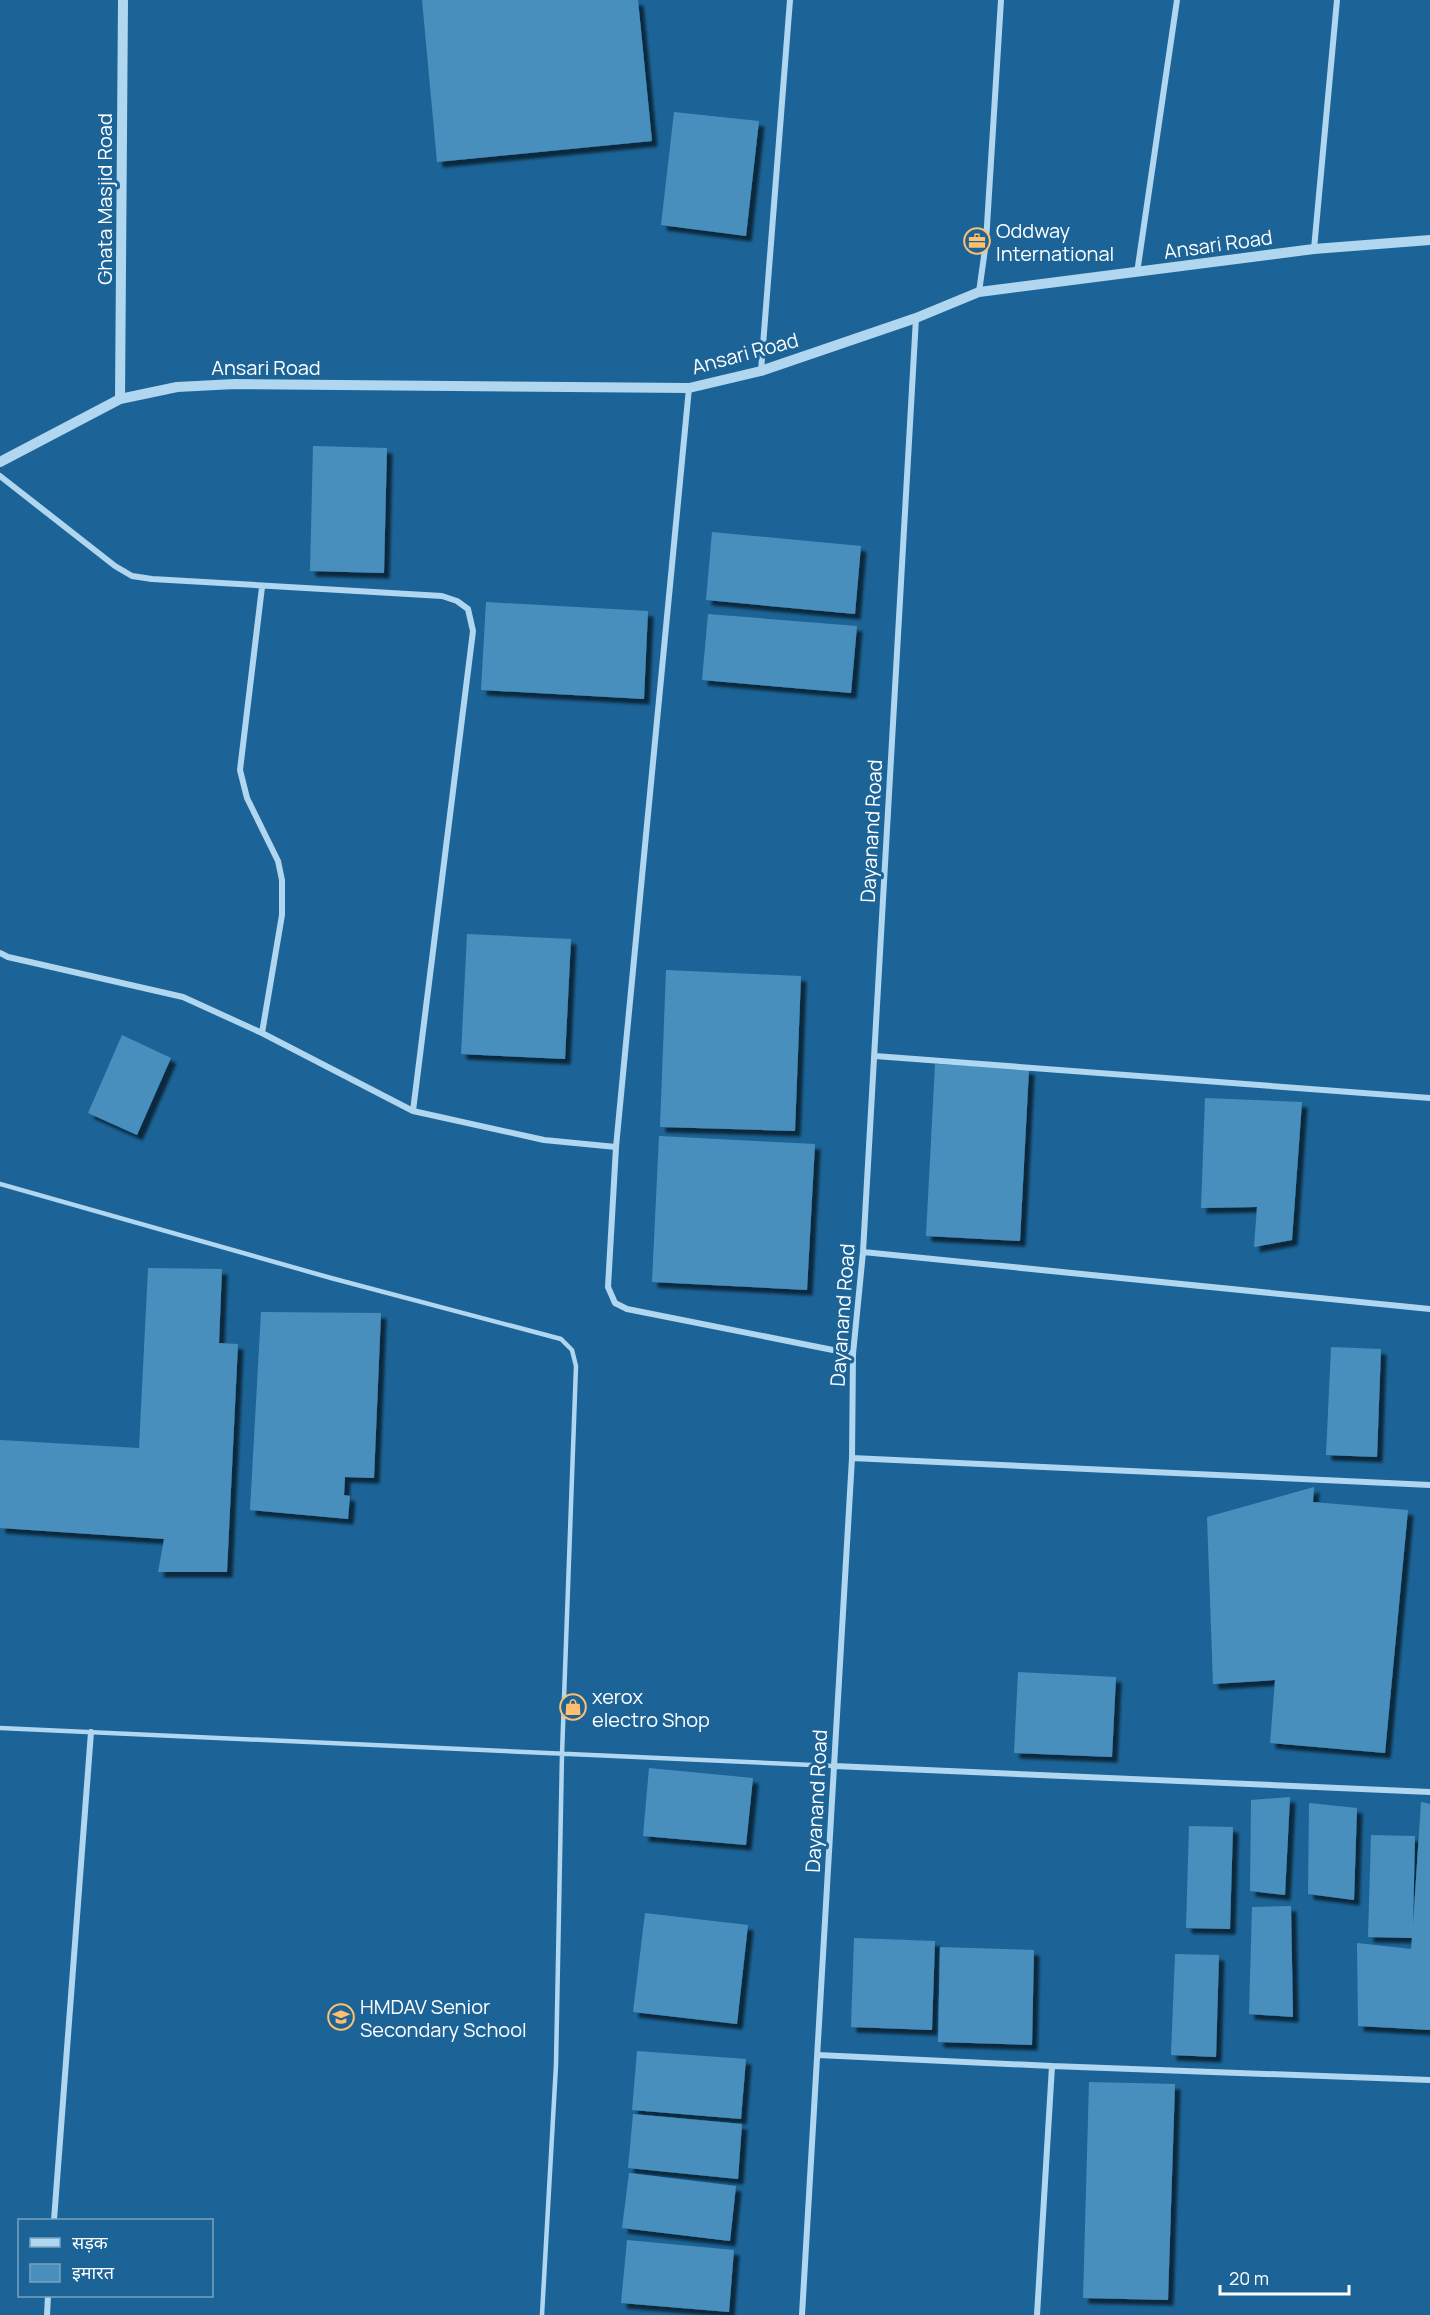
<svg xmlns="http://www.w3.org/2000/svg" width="1430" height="2315" viewBox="0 0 1430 2315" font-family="Manrope,'Noto Sans Devanagari',sans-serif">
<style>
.building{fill:#498fbe;filter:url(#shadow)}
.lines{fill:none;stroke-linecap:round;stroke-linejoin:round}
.service{stroke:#b0d6f0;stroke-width:4.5}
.minor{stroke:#b0d6f0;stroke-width:6}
.tertiary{stroke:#b0d6f0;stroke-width:10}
.labels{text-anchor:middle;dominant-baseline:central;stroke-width:6;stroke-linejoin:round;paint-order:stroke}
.street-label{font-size:20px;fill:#fff;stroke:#1c6497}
.poi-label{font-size:20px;fill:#fff;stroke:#1c6497;text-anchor:start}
</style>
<defs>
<filter id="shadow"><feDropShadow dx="5.5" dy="5.5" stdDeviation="1.5" flood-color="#0009"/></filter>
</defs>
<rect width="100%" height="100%" fill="#1c6497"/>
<!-- building -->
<path class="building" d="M422,0H638L652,141L437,162Z
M674,112L759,121L746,236L661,225Z
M313,446L387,448L384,573L310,571Z
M712,532L861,546L855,614L706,600Z
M486,602L648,611L644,699L481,690Z
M708,614L857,626L851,693L702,680Z
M467,934L571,939L565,1059L461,1054Z
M666,970L801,976L795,1131L660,1127Z
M122,1035L171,1058L137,1135L88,1113Z
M935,1064L1029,1069L1020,1241L926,1236Z
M1205,1098L1302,1102L1292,1240L1254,1247L1257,1207L1201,1208Z
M659,1136L815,1144L807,1290L652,1282Z
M148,1268L222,1269L219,1343L238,1344L227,1572H158L164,1539L0,1528V1440L139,1448Z
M261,1312L381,1313L374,1478L345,1477L344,1495L350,1496L348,1519L250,1510Z
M1331,1347L1381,1349L1377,1457L1326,1455Z
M1314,1487L1313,1502L1408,1510L1385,1753L1270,1743L1275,1680L1213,1684L1207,1517Z
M1018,1672L1116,1677L1112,1757L1014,1753Z
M649,1768L753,1778L746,1845L643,1836Z
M1290,1797L1285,1895L1250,1891L1251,1800Z
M1421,1802L1430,1804V2030L1358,2026L1357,1943L1411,1949L1412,1938L1368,1937L1371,1835L1415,1836L1413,1925Z
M1309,1803L1357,1808L1354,1900L1308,1894Z
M1189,1826L1233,1827L1230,1929L1186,1928Z
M1291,1906L1293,2017L1249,2014L1252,1907Z
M645,1913L748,1925L737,2024L633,2012Z
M854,1938L935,1941L932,2030L851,2027Z
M940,1947L1034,1950L1032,2045L938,2042Z
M1175,1954L1219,1955L1216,2057L1171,2055Z
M637,2051L746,2059L741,2119L632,2110Z
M1089,2082L1175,2084L1168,2300L1083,2298Z
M633,2114L742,2124L738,2179L628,2168Z
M629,2173L736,2186L730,2241L622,2228Z
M627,2240L734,2250L729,2312L621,2303Z"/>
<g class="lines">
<!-- service -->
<path class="service" d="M0,1184L331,1278L561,1339L572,1350L576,1366L562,1754L556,2065L542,2315
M0,1728L834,1766"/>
<!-- minor -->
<path class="minor" d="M1314,249L1337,0
M1137,273L1177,0
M979,292L986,242L1001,0
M761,371L790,0
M689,388L616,1147L608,1287L615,1303L627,1309L853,1354
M0,476L115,566L132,576L152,579L442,596L457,601L468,609L473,631L413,1111
M0,953L8,957L183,997L262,1033L413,1111L544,1140L616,1147
M262,1033L282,915V880L278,861L247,798L240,770L262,587
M875,1056L1430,1098
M863,1252L1430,1309
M852,1458L1430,1485
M834,1766L1430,1792
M818,2055L1052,2066L1430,2080
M54,2220L91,1732
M47,2315L48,2296
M802,2315L852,1458L853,1354L863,1252L916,318
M1037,2315L1052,2066"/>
<!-- tertiary -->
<path class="tertiary" d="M120,399L123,0
M0,462L120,399L177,387L235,384L689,388L761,371L916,318L979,292L1314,249L1430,240"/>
</g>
<!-- icons -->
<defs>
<g id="office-ring" transform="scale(1.35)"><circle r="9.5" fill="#1c6497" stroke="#ffbf6e" stroke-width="1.5"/><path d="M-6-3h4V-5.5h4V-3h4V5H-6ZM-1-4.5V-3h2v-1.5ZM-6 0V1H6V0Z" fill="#ffbf6e"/></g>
<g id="shop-ring" transform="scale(1.35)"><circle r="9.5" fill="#1c6497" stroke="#ffbf6e" stroke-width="1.5"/><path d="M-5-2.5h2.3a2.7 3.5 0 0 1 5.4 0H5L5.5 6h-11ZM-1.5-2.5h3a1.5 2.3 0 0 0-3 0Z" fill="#ffbf6e"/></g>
<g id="school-ring" transform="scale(1.35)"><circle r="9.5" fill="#1c6497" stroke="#ffbf6e" stroke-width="1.5"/><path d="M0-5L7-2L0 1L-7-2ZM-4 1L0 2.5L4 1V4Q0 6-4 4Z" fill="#ffbf6e"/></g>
</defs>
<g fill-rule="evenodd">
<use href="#office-ring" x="977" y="241"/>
<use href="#shop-ring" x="573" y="1707"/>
<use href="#school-ring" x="341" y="2017"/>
</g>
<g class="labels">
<!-- street labels -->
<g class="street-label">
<text transform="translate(104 199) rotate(-90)">Ghata Masjid Road</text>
<text transform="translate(1218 244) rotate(-8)">Ansari Road</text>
<text transform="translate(745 353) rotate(-15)">Ansari Road</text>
<text x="266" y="367">Ansari Road</text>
<text transform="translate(871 831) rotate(-87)">Dayanand Road</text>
<text transform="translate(842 1315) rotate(-86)">Dayanand Road</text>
<text transform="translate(816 1801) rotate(-87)">Dayanand Road</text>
</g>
<!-- poi labels -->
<g class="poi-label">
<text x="996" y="230">Oddway<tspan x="996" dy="23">International</tspan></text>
<text x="592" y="1696">xerox<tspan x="592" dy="23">electro Shop</tspan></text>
<text x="360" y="2006">HMDAV Senior<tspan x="360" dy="23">Secondary School</tspan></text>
</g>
</g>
<!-- legend -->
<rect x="18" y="2219" width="195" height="78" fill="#1c6497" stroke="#77a2c1" stroke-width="1.5"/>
<rect x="30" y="2238" width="30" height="9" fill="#b0d6f0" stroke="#77a2c1" stroke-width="1.5"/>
<text x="72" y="2249" font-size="18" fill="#ffffff">सड़क</text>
<rect x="30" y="2264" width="30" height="18" fill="#498fbe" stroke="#77a2c1" stroke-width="1.5"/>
<text x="72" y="2279" font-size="18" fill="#ffffff">इमारत</text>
<!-- scale -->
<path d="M1220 2285v9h129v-9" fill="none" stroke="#ffffff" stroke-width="3"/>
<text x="1229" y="2285" font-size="18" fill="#ffffff" stroke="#1c6497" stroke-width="4.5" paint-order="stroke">20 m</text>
</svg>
